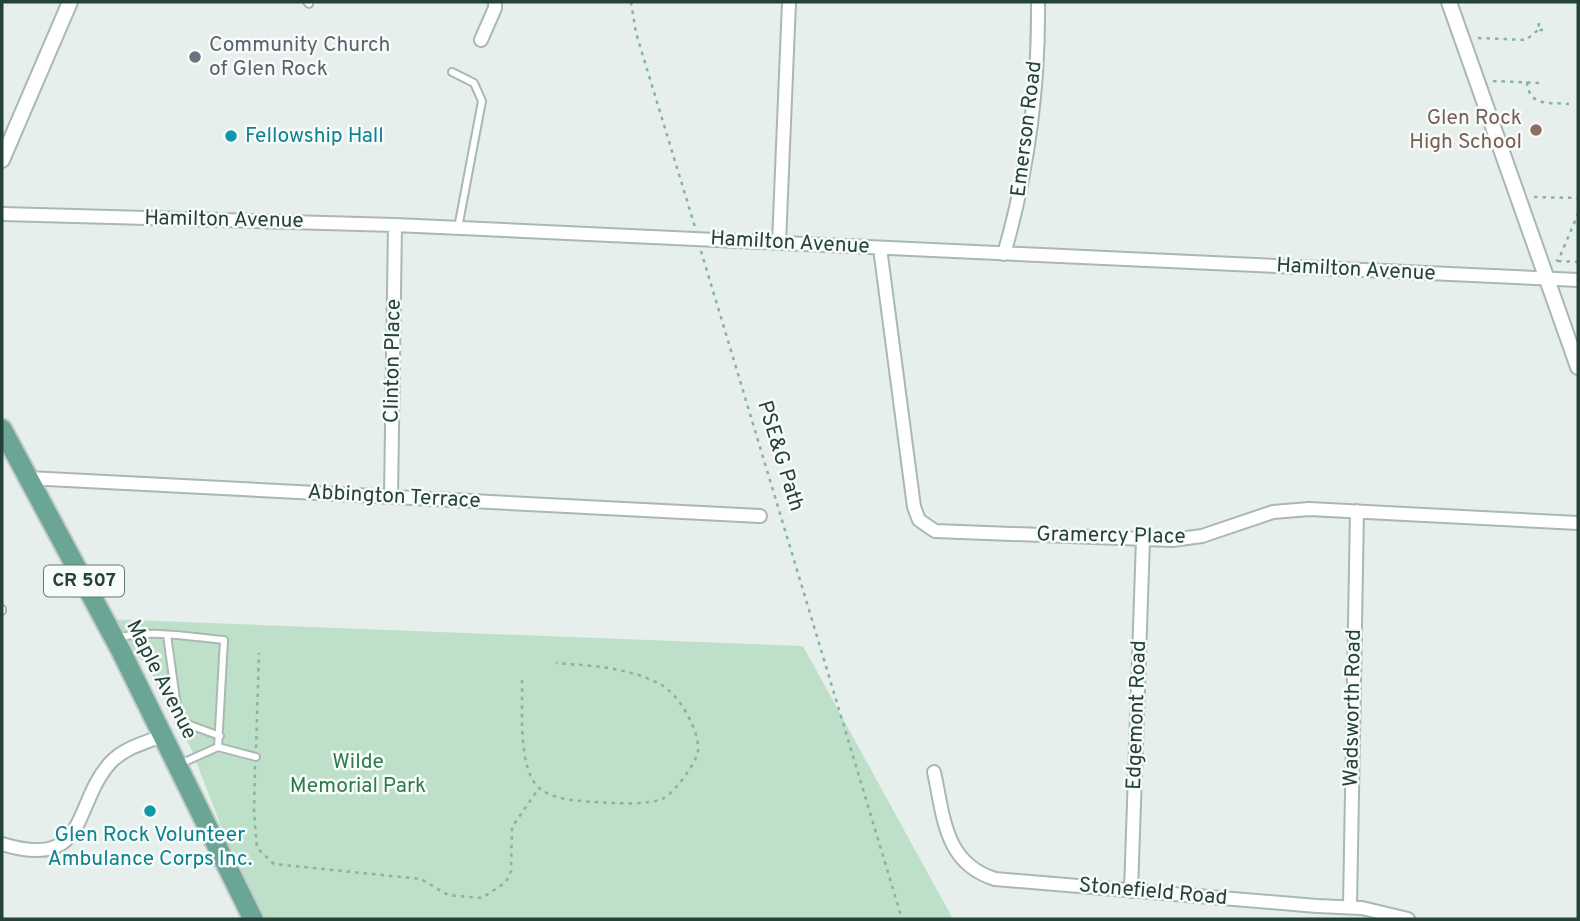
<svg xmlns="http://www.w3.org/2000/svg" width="1580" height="921" viewBox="0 0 1580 921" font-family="Overpass,sans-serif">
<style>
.green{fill:#bfe0c8}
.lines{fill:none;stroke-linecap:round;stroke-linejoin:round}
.service-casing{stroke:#a8b8b2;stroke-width:10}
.minor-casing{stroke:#a8b8b2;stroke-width:16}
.tertiary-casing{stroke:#a8b8b2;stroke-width:18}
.primary-casing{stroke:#c2cac8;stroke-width:23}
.path{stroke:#86b3a5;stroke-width:2.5;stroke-dasharray:3.5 5;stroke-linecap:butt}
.service{stroke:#fff;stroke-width:6}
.minor{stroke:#fff;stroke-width:12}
.tertiary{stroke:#fff;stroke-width:14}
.primary{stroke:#6aa596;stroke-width:19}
.worship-dot{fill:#6b7280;stroke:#f7fbf9;stroke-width:2.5}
.education-dot{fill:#8d6e63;stroke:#f7fbf9;stroke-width:2.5}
.culture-dot{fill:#0f9aa8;stroke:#f7fbf9;stroke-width:2.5}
.labels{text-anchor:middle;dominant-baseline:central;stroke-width:5;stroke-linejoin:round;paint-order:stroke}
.shield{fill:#f7fbf9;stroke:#637a73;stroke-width:2}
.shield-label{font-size:19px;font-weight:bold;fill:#24423a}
.worship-label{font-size:21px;fill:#5b616d;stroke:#f7fbf9;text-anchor:start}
.education-label{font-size:21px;fill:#785e54;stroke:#f7fbf9;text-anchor:end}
.street-label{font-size:21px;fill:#24423a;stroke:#f7fbf9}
.culture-label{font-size:21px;fill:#0d838f;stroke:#f7fbf9;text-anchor:start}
.park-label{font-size:21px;fill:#2d7a4b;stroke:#f7fbf9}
</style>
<rect width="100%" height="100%" fill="#e6efeb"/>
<!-- green -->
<path class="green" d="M105,619L803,646L953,919H257L192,751L149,669Z"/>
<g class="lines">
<!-- service casing -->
<g class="service-casing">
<path id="service" d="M307,2L309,4
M452,72L474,83L482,101L458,228
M2,609V611
M167,635L179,721L220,736
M117,638C151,629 190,637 224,640L218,747
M180,764L218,747L256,757"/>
</g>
<!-- minor casing -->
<g class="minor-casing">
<path id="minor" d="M481,40L495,8V2
M2,214L395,225L1578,280
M779,243L789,2
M880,248L914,507L919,520L935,531L1172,540L1202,536L1273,512L1309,509L1578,523
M1004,254C1028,171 1039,88 1038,2
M28,478L760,516
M391,497L395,225
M934,772C944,817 944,863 995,879L1317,906L1362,908L1408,919
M2,844C90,871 72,804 111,762C125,747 146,743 164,735
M1131,891L1143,540
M1350,906L1357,511"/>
</g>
<!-- tertiary casing -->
<g class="tertiary-casing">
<path id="tertiary" d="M1449,2L1578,367
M2,160L70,2"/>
</g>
<!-- primary casing -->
<g class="primary-casing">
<path id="primary" d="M2,429L120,649L253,919"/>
</g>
<!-- path -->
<path class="path" d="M631,2L636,33L695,227
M1465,2H1481
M1539,23L1538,30H1547
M1478,38L1526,40L1538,30
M1493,81L1541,83
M1527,82C1529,107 1549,102 1569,104
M1534,197L1578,198
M701,251L902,919
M1556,260L1558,261L1578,214
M1558,261L1578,262
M522,680C523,707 517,768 539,788C553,800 578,801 595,802C615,803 647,806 664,798C674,793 697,762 698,751C700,730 678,693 660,684C627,667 593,666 556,663
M256,748L259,653
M255,766L254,812L257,848L274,864L421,879L448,895L482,898L506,882L511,871L512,827L539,788"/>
<!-- service -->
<use href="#service" class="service"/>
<!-- minor -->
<use href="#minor" class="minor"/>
<!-- tertiary -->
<use href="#tertiary" class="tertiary"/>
<!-- primary -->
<use href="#primary" class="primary"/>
</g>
<!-- markers -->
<circle class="worship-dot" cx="195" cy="57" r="7"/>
<circle class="education-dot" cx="1536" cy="130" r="7"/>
<g class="culture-dot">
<circle cx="231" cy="136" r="7"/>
<circle cx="150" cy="811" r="7"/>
</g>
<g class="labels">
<!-- shield labels -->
<rect class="shield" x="44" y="565.5" width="80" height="31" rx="5"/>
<g class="shield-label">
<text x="84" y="581">CR 507</text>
</g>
<!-- worship labels -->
<g class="worship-label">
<text x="209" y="45">Community Church<tspan x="209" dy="24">of Glen Rock</tspan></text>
</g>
<!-- education labels -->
<g class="education-label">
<text x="1522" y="118">Glen Rock<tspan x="1522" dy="24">High School</tspan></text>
</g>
<!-- street labels -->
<g class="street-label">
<text transform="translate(1027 129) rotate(-83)">Emerson Road</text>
<text transform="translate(224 220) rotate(1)">Hamilton Avenue</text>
<text transform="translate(790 243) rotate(3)">Hamilton Avenue</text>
<text transform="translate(1356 270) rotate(3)">Hamilton Avenue</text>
<text transform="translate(393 361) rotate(-89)">Clinton Place</text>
<text transform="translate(780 456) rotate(73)">PSE&amp;G Path</text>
<text transform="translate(394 497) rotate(3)">Abbington Terrace</text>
<text transform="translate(1111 536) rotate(1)">Gramercy Place</text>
<text transform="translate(161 680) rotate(63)">Maple Avenue</text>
<text transform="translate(1353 708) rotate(-89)">Wadsworth Road</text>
<text transform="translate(1137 715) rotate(-88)">Edgemont Road</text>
<text transform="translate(1153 892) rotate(5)">Stonefield Road</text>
</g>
<!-- culture labels -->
<g class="culture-label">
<text x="245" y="136">Fellowship Hall</text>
<text x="150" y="835" text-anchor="middle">Glen Rock Volunteer<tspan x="150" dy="24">Ambulance Corps Inc.</tspan></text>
</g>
<!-- park labels -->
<g class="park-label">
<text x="358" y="762">Wilde<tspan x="358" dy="24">Memorial Park</tspan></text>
</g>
</g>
<!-- border -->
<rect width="1580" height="921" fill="none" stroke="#24423a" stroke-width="7"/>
</svg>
